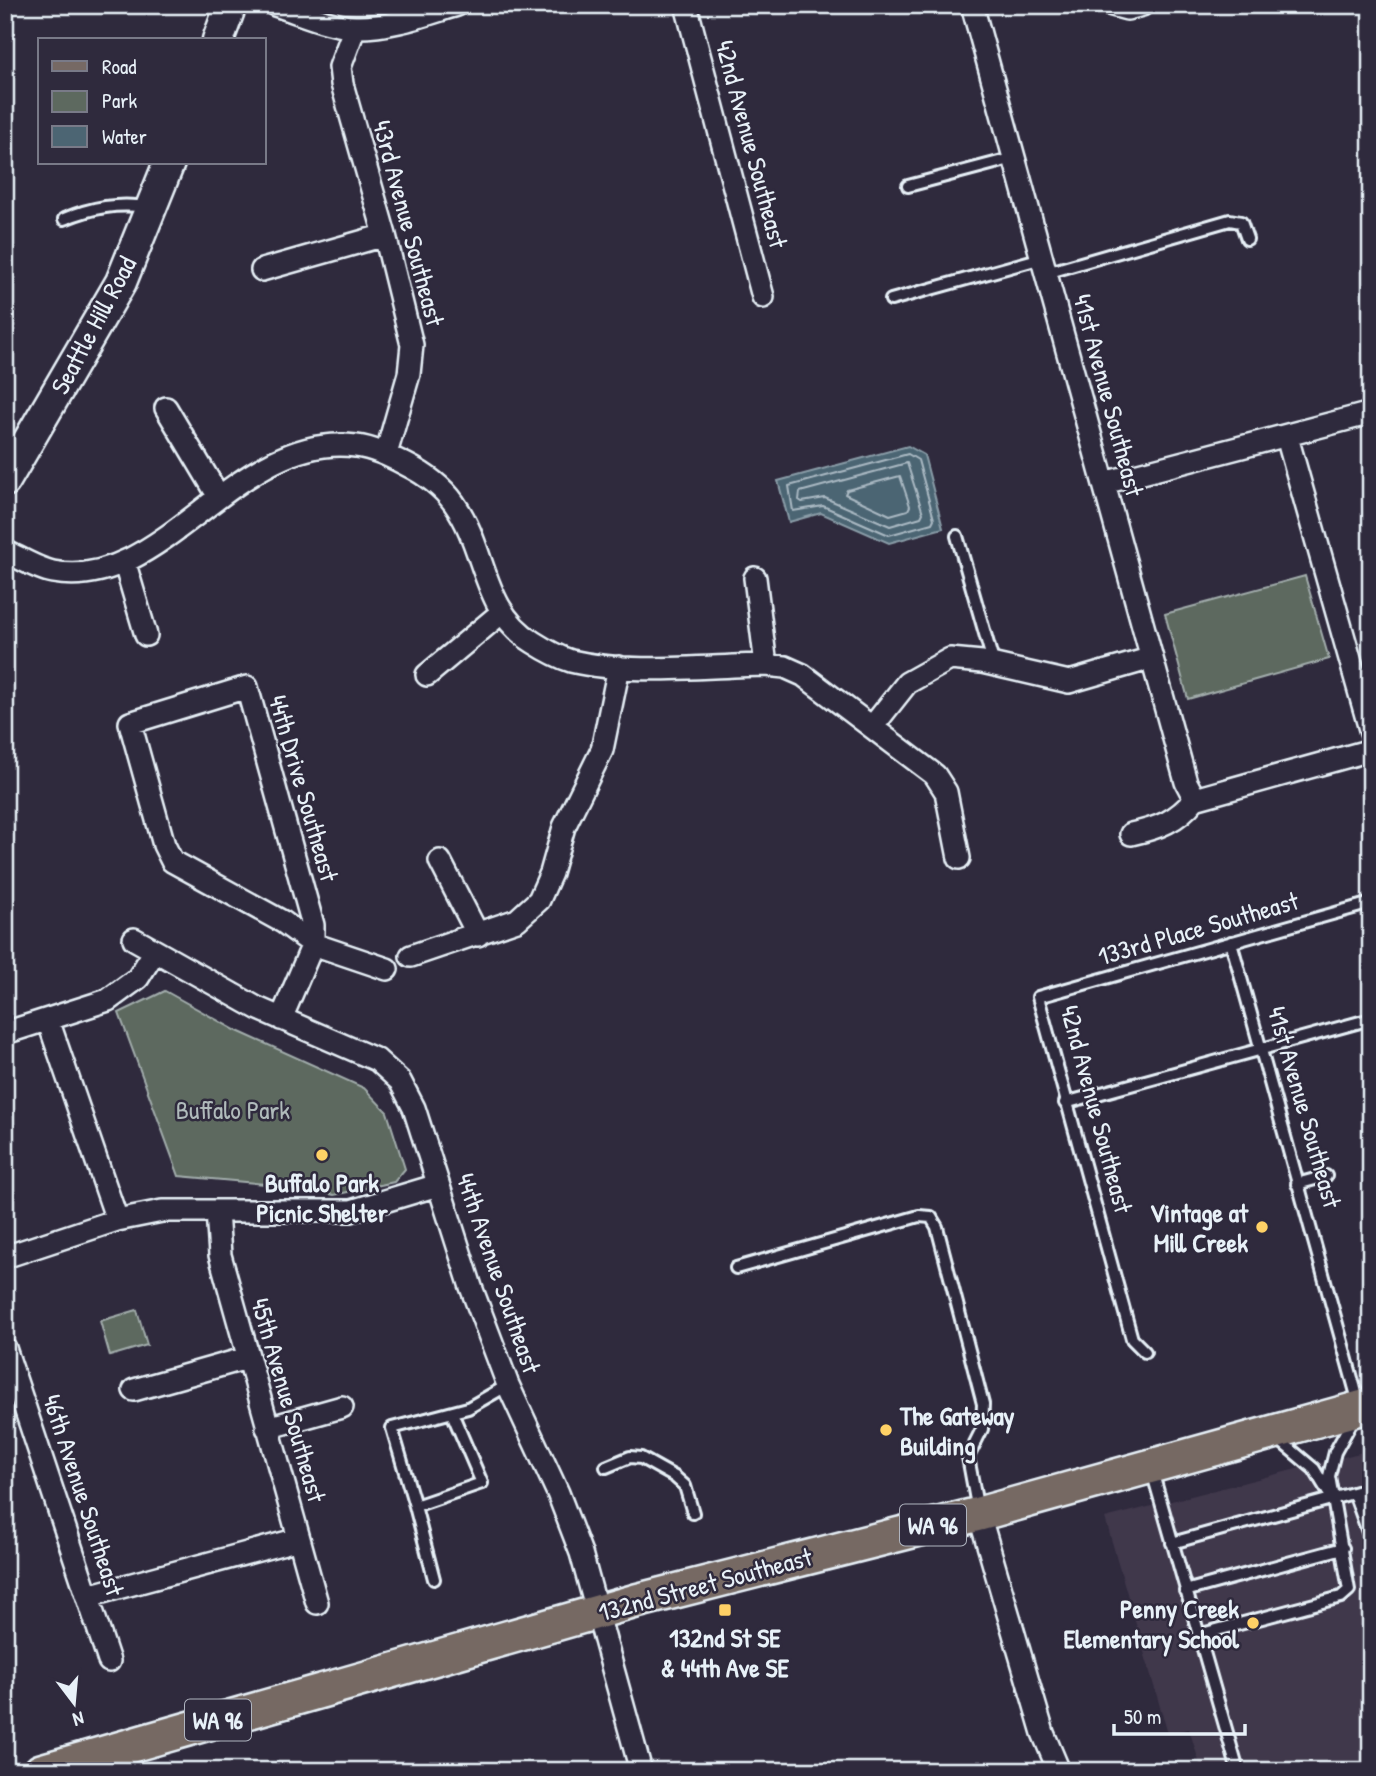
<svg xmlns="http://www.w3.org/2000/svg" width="1376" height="1776" viewBox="0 0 1376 1776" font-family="'Patrick Hand',sans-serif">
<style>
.built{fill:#40374b}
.green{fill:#5d695f;stroke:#a2adac;stroke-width:2}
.water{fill:#4c6573;stroke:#8a9da8;stroke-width:2}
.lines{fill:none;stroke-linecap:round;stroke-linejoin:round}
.shore{stroke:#aab9c3;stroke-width:2}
.lane-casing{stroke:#e8f1f8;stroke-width:16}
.street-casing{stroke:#e8f1f8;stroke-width:26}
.secondary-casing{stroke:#e8f1f8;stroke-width:35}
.primary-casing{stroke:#e8f1f8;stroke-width:38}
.lane{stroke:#2f2a3d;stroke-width:10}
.street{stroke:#2f2a3d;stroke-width:21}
.secondary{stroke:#2f2a3d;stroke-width:30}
.primary{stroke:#766964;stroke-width:33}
.poi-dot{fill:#ffd166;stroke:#2f2a3d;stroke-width:2.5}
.labels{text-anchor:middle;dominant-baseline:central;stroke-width:5;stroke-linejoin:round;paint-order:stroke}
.shield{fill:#2f2a3d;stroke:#b0b5c0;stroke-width:2}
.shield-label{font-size:24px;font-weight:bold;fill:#e8f1f8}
.street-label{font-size:26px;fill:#e8f1f8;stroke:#2f2a3d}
.park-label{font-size:26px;fill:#b0bbbb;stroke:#2f2a3d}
.poi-label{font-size:26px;font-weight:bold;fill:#e8f1f8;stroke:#2f2a3d}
</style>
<rect width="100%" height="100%" fill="#2f2a3d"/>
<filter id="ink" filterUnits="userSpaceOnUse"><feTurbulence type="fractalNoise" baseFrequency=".0143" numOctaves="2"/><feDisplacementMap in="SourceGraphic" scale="14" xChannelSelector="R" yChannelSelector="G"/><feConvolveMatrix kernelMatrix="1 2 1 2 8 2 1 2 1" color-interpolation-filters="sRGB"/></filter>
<g filter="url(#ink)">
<!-- built -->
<path class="built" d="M1371,1450V1771H1202L1189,1729L1168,1734L1105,1518Z"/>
<!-- green -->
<path class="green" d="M1305,576L1329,659L1188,699L1165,614Z
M165,991L235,1030L364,1088L387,1112L405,1169L394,1182L334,1195L298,1187L179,1176L119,1013Z
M137,1310L147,1345L110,1356L100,1321Z"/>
<!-- water -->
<path class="water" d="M908,446L924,455L943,528L889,543L821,513L789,522L778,481Z"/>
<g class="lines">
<!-- shore -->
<path class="shore" d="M908,454L918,460L934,519L932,523L889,535L823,506L793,511L789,486Z
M907,463L923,513L921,517L890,526L825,498L802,502L799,500L800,492Z
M900,476L910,506L908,510L890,515L845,494L847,490Z"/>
<!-- lane casing -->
<g class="lane-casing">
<path id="lane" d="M908,186L1014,158
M64,219C93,207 117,203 148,207
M1046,273L1230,220L1241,222L1247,239
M891,300L1042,258
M957,536L994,665
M1065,1103L1371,1019
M1297,1184L1326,1176
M736,1268L919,1216L931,1217L937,1227L983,1404L982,1429L968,1457L978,1511
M1145,1352L1132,1339L1038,997L1371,903
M452,1413L482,1483L415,1506L392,1428L468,1408L508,1385
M1277,1438L1314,1469L1328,1492
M606,1467L630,1457L641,1458L675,1477L685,1486L693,1513
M1152,1471L1238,1771
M1354,1493L1368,1532H1371
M415,1506L434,1579
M1172,1543L1371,1488
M1185,1591L1343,1548
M1198,1635L1341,1597L1349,1590L1329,1476L1335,1452L1360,1407L1231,942"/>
</g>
<!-- street casing -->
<g class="street-casing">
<path id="street" d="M275,5C301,13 328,26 355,27C390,28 424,15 457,5
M686,5L763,297
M972,5L1186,782L1195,799
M1112,5L1127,9L1142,5
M355,27L340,67L342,84L385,235L412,345L409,374L386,454
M262,270L385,235
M166,408L219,497
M1287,437L1371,733
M1104,483L1371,413
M5,551C20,558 37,569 53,572C163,593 237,430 356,446C373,448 389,456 405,464C423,473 442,486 454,503C487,549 481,610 533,642C544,649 558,657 571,661C630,675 705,666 766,665L785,667L803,675L935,775L946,792L959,858
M125,564L146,635
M755,578L766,665
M427,675L501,613
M873,726L907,683L950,659L982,662L1069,682L1152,658
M1131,834C1159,828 1177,821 1195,799L1371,750
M440,861L478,935
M134,939L257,1008L377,1060L400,1081L414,1108L471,1287L508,1385L558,1493L581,1553L641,1771
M411,956L517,920L539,900L551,873L564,827L602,750L619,667
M281,1019L313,944V925L247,687L130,723L164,845L172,861L283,922L313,944L387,969
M48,1020L117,1220
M5,1033L108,1000L138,978L155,951
M217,1211L220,1255L317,1603
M5,1257L117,1220L162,1211H351L438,1185
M5,1348L109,1661
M134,1390L247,1358
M267,1428L342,1407
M979,1514L1043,1733L1059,1771
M88,1596L299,1539"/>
</g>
<!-- secondary casing -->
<g class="secondary-casing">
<path id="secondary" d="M218,40L231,5
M5,481L121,282L169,163"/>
</g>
<!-- primary casing -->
<g class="primary-casing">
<path id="primary" d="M41,1771L636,1601L979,1514L1371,1405"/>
</g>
<!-- lane -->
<use href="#lane" class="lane"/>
<!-- street -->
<use href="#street" class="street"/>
<!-- secondary -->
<use href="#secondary" class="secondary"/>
<!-- primary -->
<use href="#primary" class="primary"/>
</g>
</g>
<!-- markers -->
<g class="poi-dot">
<circle cx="322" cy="1155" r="7"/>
<circle cx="1262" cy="1227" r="7"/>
<circle cx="886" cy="1430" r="7"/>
<rect x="718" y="1603" width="14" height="14" rx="3.5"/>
<circle cx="1253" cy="1623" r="7"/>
</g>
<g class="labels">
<!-- shield labels -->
<g class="shield">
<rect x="900" y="1504.5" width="66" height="41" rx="5"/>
<rect x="185" y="1699.5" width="66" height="41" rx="5"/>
</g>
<g class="shield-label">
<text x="933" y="1525">WA 96</text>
<text x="218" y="1720">WA 96</text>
</g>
<!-- street labels -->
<g class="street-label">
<text transform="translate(752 144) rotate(75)">42nd Avenue Southeast</text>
<text transform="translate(409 223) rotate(75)">43rd Avenue Southeast</text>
<text transform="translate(93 325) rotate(-62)">Seattle Hill Road</text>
<text transform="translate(1109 395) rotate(75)">41st Avenue Southeast</text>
<text transform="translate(304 788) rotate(74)">44th Drive Southeast</text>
<text transform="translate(1198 928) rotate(-16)">133rd Place Southeast</text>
<text transform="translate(1305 1107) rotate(74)">41st Avenue Southeast</text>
<text transform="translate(1097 1109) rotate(75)">42nd Avenue Southeast</text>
<text transform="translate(499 1273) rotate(71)">44th Avenue Southeast</text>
<text transform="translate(289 1400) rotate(74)">45th Avenue Southeast</text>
<text transform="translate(84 1495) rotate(72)">46th Avenue Southeast</text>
<text transform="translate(705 1584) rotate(-15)">132nd Street Southeast</text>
</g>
<!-- park labels -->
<g class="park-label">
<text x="233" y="1109">Buffalo Park</text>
</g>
<!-- poi labels -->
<g class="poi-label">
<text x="322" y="1182">Buffalo Park<tspan x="322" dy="30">Picnic Shelter</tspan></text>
<text x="1248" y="1212" text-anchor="end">Vintage at<tspan x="1248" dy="30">Mill Creek</tspan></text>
<text x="900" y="1415" text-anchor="start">The Gateway<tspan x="900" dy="30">Building</tspan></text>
<text x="1239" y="1608" text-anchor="end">Penny Creek<tspan x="1239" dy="30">Elementary School</tspan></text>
<text x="725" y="1637">132nd St SE<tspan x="725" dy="30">&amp; 44th Ave SE</tspan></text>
</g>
</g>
<!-- margin -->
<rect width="1376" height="1776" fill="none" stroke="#2f2a3d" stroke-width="28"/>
<rect x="14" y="14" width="1348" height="1748" fill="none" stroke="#e8f1f8" stroke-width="2.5" filter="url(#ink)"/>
<!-- legend -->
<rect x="38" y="38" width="228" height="126" fill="#2f2a3d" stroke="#797a88" stroke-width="2"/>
<rect x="52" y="61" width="35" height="10" fill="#766964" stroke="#797a88" stroke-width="2"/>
<text x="102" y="74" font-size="21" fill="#e8f1f8">Road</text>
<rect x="52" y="91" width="35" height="21" fill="#5d695f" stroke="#797a88" stroke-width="2"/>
<text x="102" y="108" font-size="21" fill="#e8f1f8">Park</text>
<rect x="52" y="126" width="35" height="21" fill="#4c6573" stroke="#797a88" stroke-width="2"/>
<text x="102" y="144" font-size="21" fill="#e8f1f8">Water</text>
<!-- north arrow -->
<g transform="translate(74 1703) rotate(164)" stroke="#2f2a3d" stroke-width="5" paint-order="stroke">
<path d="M0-5L12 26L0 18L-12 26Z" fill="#e8f1f8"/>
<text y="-10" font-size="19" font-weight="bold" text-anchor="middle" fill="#e8f1f8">N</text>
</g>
<!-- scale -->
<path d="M1114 1724v10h131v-10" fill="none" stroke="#e8f1f8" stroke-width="3.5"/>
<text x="1124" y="1724" font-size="21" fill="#e8f1f8" stroke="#2f2a3d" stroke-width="5" paint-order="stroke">50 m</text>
</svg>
